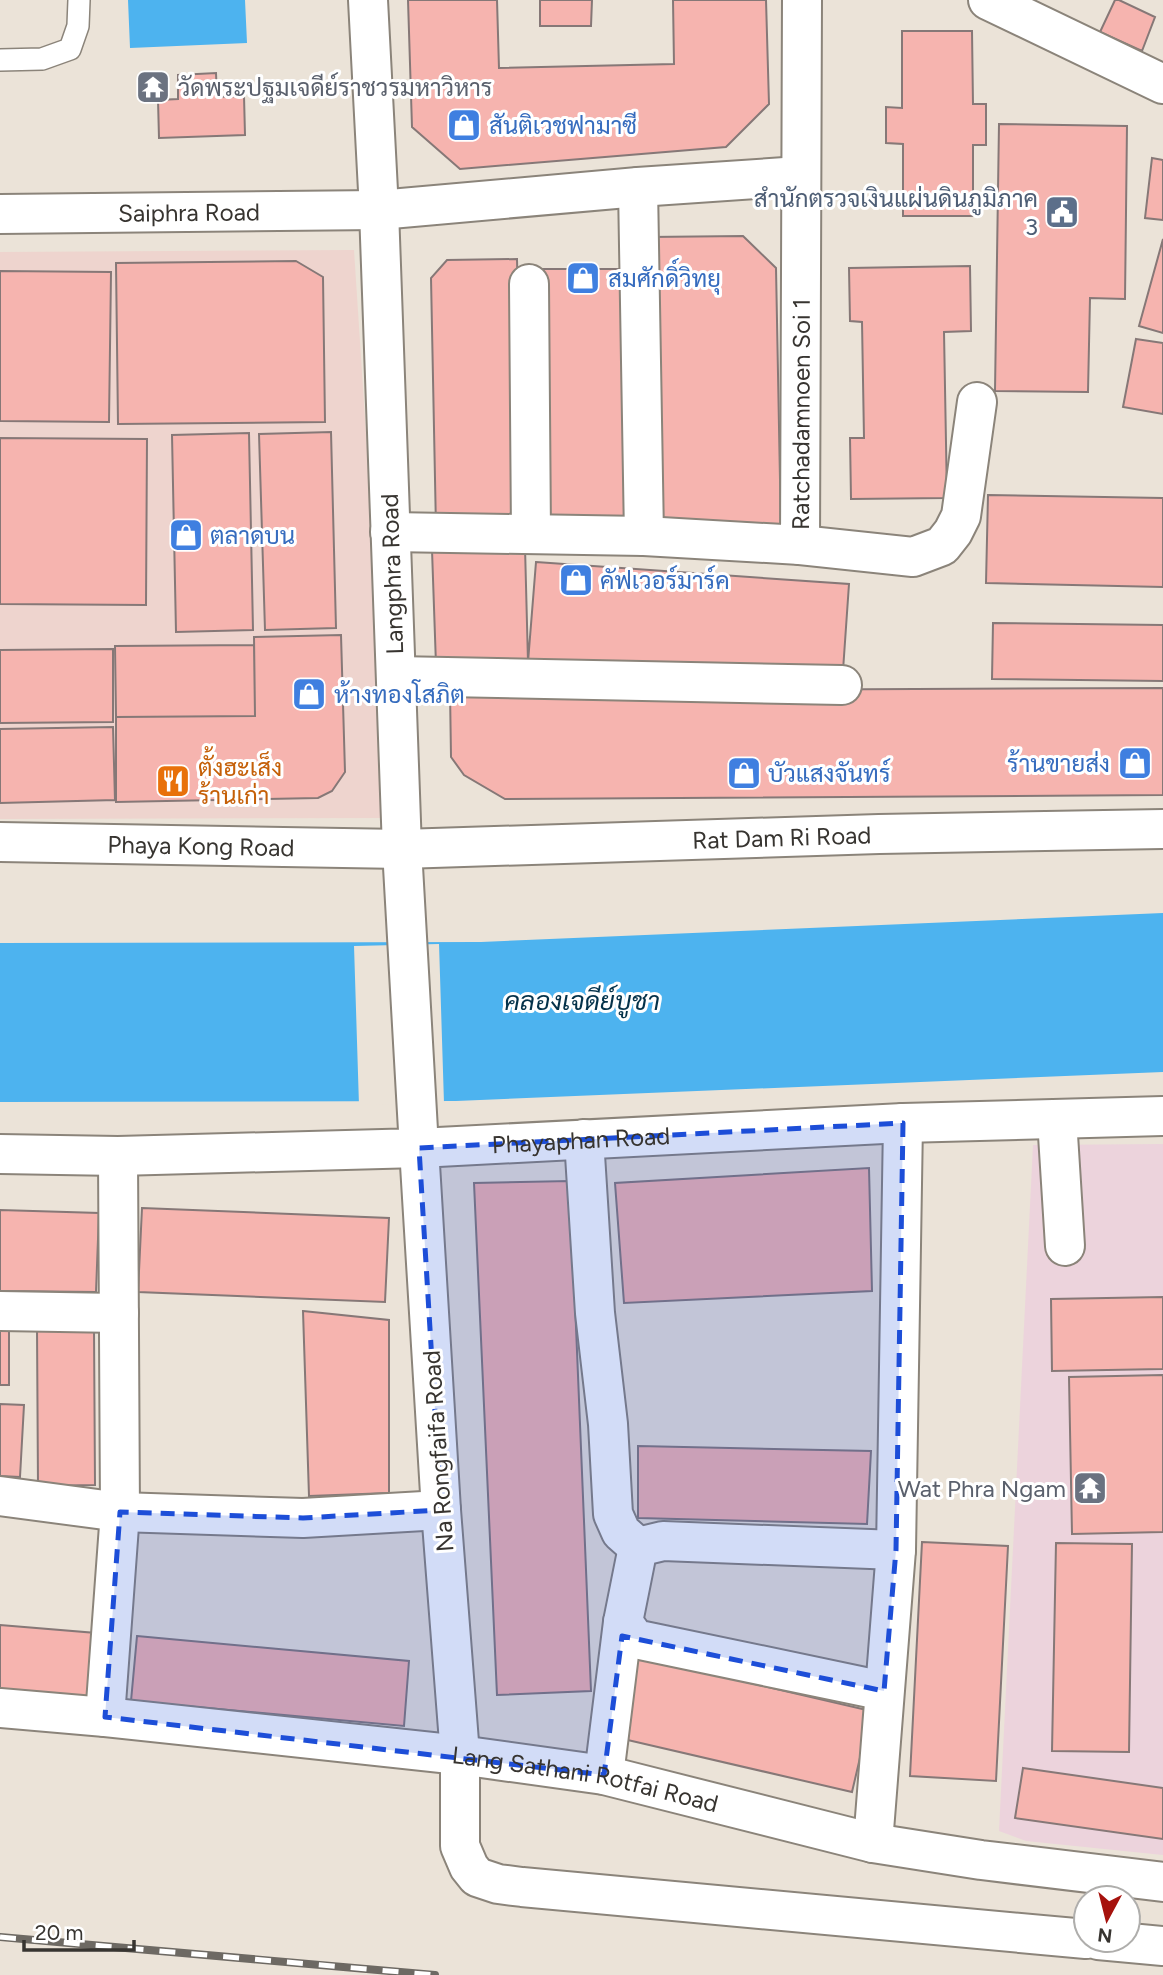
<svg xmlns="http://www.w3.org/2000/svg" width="1163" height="1975" viewBox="0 0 1163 1975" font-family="Figtree,Sarabun,sans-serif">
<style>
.commercial{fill:#eed4ce}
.education{fill:#ecd3dc}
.water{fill:#4db3ef}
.pier{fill:#ebe3d8}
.building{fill:#f6b4af;stroke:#867877;stroke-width:2}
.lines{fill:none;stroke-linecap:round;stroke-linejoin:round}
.lane-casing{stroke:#8b847a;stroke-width:24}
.street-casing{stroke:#8b847a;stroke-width:42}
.secondary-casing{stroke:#8b847a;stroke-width:42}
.lane{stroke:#fff;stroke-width:21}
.street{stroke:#fff;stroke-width:38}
.secondary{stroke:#fff;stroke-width:38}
.rail-casing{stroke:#6d6963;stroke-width:8}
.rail{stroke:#fff;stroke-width:5;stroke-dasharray:16;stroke-linecap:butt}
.marked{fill:#1d4ed8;fill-opacity:0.2;stroke:#1d4ed8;stroke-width:5;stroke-dasharray:14 9;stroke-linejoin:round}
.labels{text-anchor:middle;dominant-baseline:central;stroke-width:6;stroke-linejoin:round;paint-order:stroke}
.worship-label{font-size:24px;fill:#5b616d;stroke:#fff;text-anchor:start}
.shop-label{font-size:24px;fill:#366cbe;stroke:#fff;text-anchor:start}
.service-label{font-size:24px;fill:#4e5e75;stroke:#fff;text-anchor:end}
.street-label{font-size:24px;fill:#373430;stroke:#fff}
.food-label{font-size:24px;fill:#c56008;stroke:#fff;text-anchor:start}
.water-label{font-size:26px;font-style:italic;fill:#04324a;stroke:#fff}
</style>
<rect width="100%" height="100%" fill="#ebe3d8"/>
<!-- commercial -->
<path class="commercial" d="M354,250L391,818L0,819V252Z"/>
<!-- education -->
<path class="education" d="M1163,1144V1855L1026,1841L999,1831L1033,1145Z"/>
<!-- water -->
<path class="water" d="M128,0H245L247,43L130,48Z
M1163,913V1072L456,1101L0,1102V943L481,942Z"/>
<!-- pier -->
<path class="pier" d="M439,944L444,1104L359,1105L354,946Z"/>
<!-- building -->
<path class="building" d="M408,0H497L499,68L674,64L673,0H766L769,104L726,147L460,169L412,127Z
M540,0H592L591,26H540Z
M1115,0H1119L1155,17L1142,51L1100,32Z
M902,31H972L973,104H986V145H973V216H903V144L886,143V107L902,108Z
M216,73L217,97L244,96L245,135L159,138L158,100L178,99V75Z
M999,124L1127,126L1125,299L1090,298L1088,392L995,391Z
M1152,158L1163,160V220L1145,218Z
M743,236L776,268L781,532L654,534L649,237Z
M1163,239V333L1139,326Z
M517,259L523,526L436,529L431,278L447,260Z
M296,261L323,277L325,422L118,424L116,263Z
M970,266L971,331L944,332L947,498L851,499L850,438H864L862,322L850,321L849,268Z
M538,269H626V526L538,525Z
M0,271L111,272L109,422L0,421Z
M1136,339L1163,343V414L1123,407Z
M331,432L336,628L265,630L259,434Z
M249,433L253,630L176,632L172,435Z
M0,438L147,439L146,605L0,604Z
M988,495L1163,498V587L986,583Z
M525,547L528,662L436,665L432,550Z
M536,562L849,584L842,685L528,662Z
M993,623L1163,625V681L992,679Z
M341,635L345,772L332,791L318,798L116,802V717L255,716L254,637Z
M254,645L255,716L116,717L115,646Z
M113,649V722L0,723V650Z
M1163,688V795L505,799L464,775L451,757L450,691Z
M113,727L115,800L0,803V729Z
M869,1168L872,1291L624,1303L615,1183Z
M570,1181L591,1691L497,1695L474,1183Z
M142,1208L389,1218L385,1302L138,1292Z
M0,1210L99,1213L96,1292L0,1291Z
M1163,1297V1369L1052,1371L1051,1299Z
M303,1311L389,1320V1493L309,1496Z
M0,1325H9V1385H0Z
M37,1328H94L95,1485L38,1486Z
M1163,1375V1532L1072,1534L1069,1377Z
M0,1404L24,1405L20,1477L0,1476Z
M638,1446L871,1451L867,1524L638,1518Z
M922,1542L1008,1546L996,1781L910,1776Z
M1056,1543L1132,1544L1129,1752L1052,1751Z
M0,1625L96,1633L90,1700L0,1692Z
M137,1636L409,1661L404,1726L131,1701Z
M637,1657L871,1711L852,1792L619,1738Z
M1023,1768L1163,1788V1839L1015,1818Z"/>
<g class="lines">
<!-- lane casing -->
<g class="lane-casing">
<path id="lane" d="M0,60L42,59L70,49L78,26L79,0"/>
</g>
<!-- street casing -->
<g class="street-casing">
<g id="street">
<path d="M988,0L1163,84"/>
<path d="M638,187L644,536"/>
<path d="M379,210L638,187L800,176"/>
<path d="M529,284L531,534"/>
<path id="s1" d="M390,532L644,536L800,545L802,0"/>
<path d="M800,545L913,557L942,546L953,532L961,516L977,402"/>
<path d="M396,676L842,685"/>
<path id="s2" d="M0,842L402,849L879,834L1163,829"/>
<path d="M1057,1119L1065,1246"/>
<path d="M584,1139L595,1313L608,1424L613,1514L621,1532L638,1547"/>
<path d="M0,1311L119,1313"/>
<path d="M0,1496L120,1512L303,1518L441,1510"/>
<path d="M884,1691L635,1639L623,1622L638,1547L663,1541L896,1550"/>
<path id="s3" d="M0,1708L105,1717L460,1755L604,1775L873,1843L981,1860L1163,1882"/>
<path d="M105,1717L120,1512L118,1156"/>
<path d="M604,1775L623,1622"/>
<path d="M873,1843L896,1550L903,1123"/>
<path id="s4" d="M1086,1939L522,1887L498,1884L477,1877L469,1867L460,1846V1755L441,1510L419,1148L903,1123L1163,1116"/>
<path d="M1098,1940L1163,1946"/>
</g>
</g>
<!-- secondary casing -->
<g class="secondary-casing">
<g id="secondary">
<path id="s5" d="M0,214L379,210"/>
<path d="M0,1154L118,1156L419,1148L402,849L379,210L368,0"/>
</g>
</g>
<!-- lane -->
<use href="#lane" class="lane"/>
<!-- street -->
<use href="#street" class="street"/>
<!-- secondary -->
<use href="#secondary" class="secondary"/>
<!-- rail casing -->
<g class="rail-casing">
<path id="rail" d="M0,1937L435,1975"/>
</g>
<!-- rail -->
<use href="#rail" class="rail"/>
</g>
<!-- marked area -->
<path class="marked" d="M903,1123L896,1550L884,1691L622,1636L604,1775L105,1717L120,1512L303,1518L441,1510L419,1148Z"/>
<!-- icons -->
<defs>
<g id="temple-square" transform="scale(1.75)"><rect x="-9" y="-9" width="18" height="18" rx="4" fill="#6b7280" stroke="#fff"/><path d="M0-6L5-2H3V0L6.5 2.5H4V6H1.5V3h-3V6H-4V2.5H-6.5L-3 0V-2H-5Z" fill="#fff"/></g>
<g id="shop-square" transform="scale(1.75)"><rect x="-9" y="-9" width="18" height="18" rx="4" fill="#3f7fe0" stroke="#fff"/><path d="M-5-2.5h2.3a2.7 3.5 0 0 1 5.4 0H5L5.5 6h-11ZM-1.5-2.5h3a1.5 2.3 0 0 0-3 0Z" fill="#fff"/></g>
<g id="civic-square" transform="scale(1.75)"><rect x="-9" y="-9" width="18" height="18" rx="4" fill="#5c6f8a" stroke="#fff"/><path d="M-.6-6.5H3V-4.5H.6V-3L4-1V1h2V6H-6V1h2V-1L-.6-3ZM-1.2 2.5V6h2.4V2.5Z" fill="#fff"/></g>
<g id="restaurant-square" transform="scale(1.75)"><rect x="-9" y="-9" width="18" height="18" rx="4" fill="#e8710a" stroke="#fff"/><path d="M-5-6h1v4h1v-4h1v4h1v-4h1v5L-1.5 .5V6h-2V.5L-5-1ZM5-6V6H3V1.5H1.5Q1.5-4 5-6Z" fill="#fff"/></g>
</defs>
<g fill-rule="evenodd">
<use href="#temple-square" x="153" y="87"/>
<use href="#shop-square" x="464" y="125"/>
<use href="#civic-square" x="1062" y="212"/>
<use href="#shop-square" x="583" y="278"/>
<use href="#shop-square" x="186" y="535"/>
<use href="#shop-square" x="576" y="580"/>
<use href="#shop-square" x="309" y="694"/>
<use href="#shop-square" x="1135" y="763"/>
<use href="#shop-square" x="744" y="773"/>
<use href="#restaurant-square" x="173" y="781"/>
<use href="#temple-square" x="1090" y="1488"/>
</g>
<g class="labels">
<!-- worship labels -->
<g class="worship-label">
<text x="178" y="87">วัดพระปฐมเจดีย์ราชวรมหาวิหาร</text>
<text x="1066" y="1488" text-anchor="end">Wat Phra Ngam</text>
</g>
<!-- shop labels -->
<g class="shop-label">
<text x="489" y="125">สันติเวชฟามาซี</text>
<text x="608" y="278">สมศักดิ์วิทยุ</text>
<text x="210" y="535">ตลาดบน</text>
<text x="600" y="580">คัฟเวอร์มาร์ค</text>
<text x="334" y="694">ห้างทองโสภิต</text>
<text x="1110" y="763" text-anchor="end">ร้านขายส่ง</text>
<text x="768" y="773">บัวแสงจันทร์</text>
</g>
<!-- service labels -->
<g class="service-label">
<text x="1038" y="198">สำนักตรวจเงินแผ่นดินภูมิภาค<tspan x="1038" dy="28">3</tspan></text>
</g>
<!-- street labels -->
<g class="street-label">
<text stroke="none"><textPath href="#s5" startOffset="189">Saiphra Road</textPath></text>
<text stroke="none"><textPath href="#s1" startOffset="541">Ratchadamnoen Soi 1</textPath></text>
<text transform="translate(392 574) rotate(-92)">Langphra Road</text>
<text stroke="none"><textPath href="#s2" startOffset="782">Rat Dam Ri Road</textPath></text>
<text stroke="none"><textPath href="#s2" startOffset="201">Phaya Kong Road</textPath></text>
<text stroke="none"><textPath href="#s4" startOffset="1510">Phayaphan Road</textPath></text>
<text transform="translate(438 1451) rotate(-94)">Na Rongfaifa Road</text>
<text stroke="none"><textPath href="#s3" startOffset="590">Lang Sathani Rotfai Road</textPath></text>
</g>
<!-- food labels -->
<g class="food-label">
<text x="198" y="767">ตั้งฮะเส็ง<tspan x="198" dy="28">ร้านเก่า</tspan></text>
</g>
<!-- water labels -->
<g class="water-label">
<text x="582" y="1001">คลองเจดีย์บูชา</text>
</g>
</g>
<!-- north arrow -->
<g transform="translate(1107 1919) rotate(187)"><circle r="33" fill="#ffffff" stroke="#afaeac" stroke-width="2"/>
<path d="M0-5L12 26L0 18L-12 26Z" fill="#a6120d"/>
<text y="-10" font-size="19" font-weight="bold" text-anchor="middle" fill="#373430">N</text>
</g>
<!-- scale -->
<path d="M24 1940v10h110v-10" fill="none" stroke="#373430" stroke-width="3.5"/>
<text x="35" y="1940" font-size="21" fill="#373430" stroke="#ffffff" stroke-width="5" paint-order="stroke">20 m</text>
</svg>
